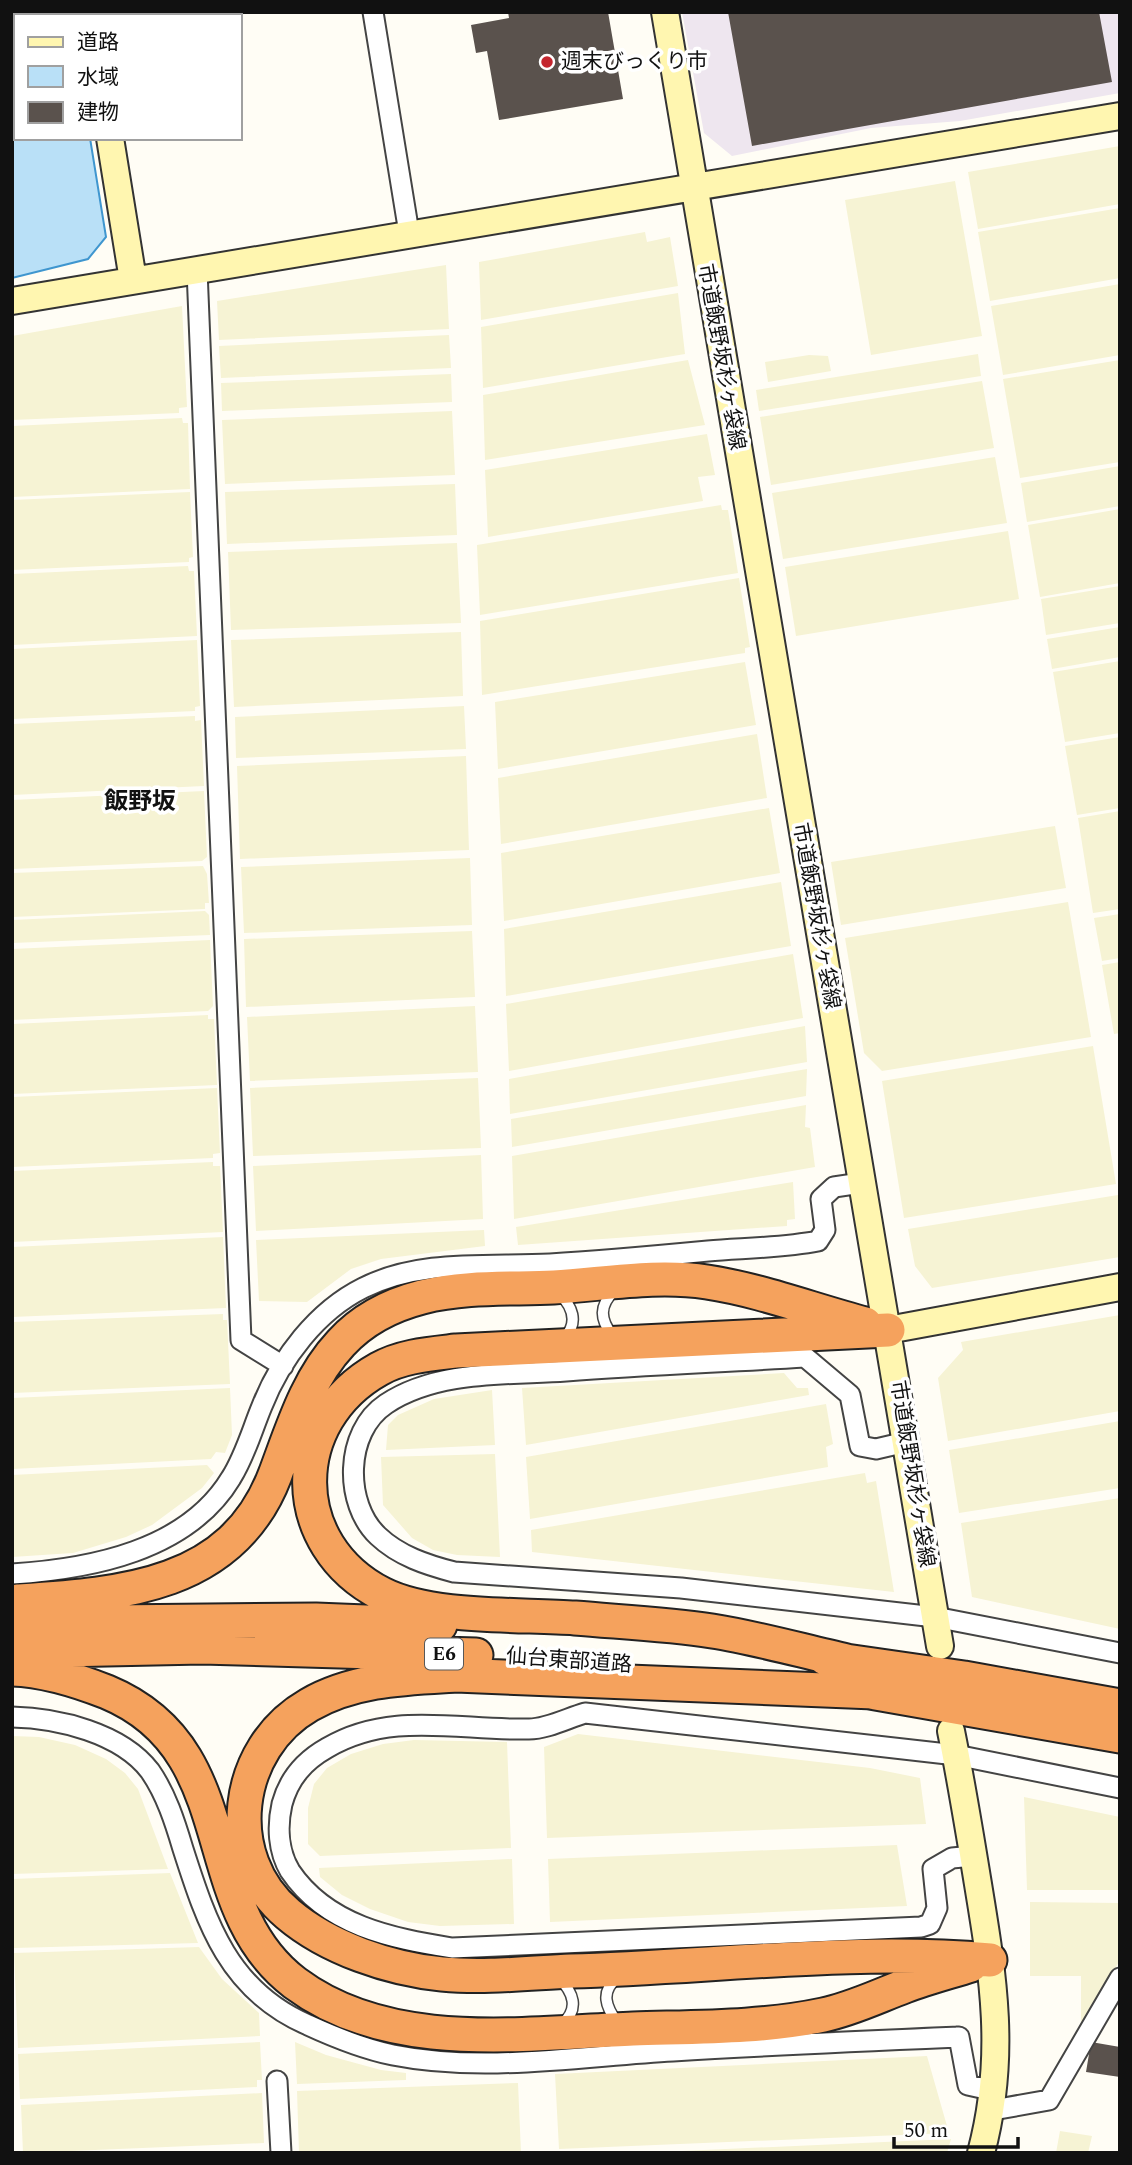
<svg xmlns="http://www.w3.org/2000/svg" width="1132" height="2165" viewBox="0 0 1132 2165" font-family="Spectral,'Noto Sans JP',serif">
<style>
.industrial{fill:#eee6ef}
.farmland{fill:#f6f3d4}
.water{fill:#b9e0f7;stroke:#3f96cf;stroke-width:2}
.building{fill:#5a524d}
.lines{fill:none;stroke-linecap:round;stroke-linejoin:round}
.lane-casing{stroke:#444;stroke-width:13}
.street-casing{stroke:#444;stroke-width:23}
.secondary-casing{stroke:#333;stroke-width:30}
.highway-casing{stroke:#222;stroke-width:37}
.lane{stroke:#fff;stroke-width:10}
.street{stroke:#fff;stroke-width:19}
.secondary{stroke:#fff6b0;stroke-width:26}
.highway{stroke:#f5a25d;stroke-width:33}
.poi-dot{fill:#c4262e;stroke:#fff;stroke-width:2.5}
.labels{text-anchor:middle;dominant-baseline:central;stroke-width:7;stroke-linejoin:round;paint-order:stroke}
.shield{fill:#fff;stroke:#585858;stroke-width:2}
.shield-label{font-size:19px;font-weight:bold;fill:#111}
.poi-label{font-size:21px;fill:#111;stroke:#fff;text-anchor:start}
.street-label{font-size:21px;fill:#111;stroke:#fff}
.quarter-label{font-size:24px;font-weight:bold;fill:#111;stroke:#fff}
</style>
<rect width="100%" height="100%" fill="#fffdf5"/>
<!-- industrial -->
<path class="industrial" d="M682,12H1120V93L960,121L871,128L732,156L704,133Z"/>
<!-- farmland -->
<path class="farmland" d="M1120,146V204L978,229L968,172Z
M955,181L982,336L871,355L845,200Z
M1120,208V278L990,301L978,232Z
M645,232L647,242L670,237L678,286L481,320L479,262Z
M446,265L449,329L219,340L217,301Z
M1120,284V355L1003,375L991,306Z
M678,293L685,354L483,388L481,327Z
M182,306L187,407L179,408V413L12,420V336Z
M449,335L451,368L221,378L219,346Z
M978,354L981,376L759,411L756,390Z
M809,355L828,356L831,371L768,382L765,362Z
M688,360L705,425L485,460L483,395Z
M1120,360V462L1020,478L1003,379Z
M451,374L452,402L222,411L221,383Z
M982,381L994,448L771,485L760,417Z
M452,411L455,475L225,484L222,420Z
M182,418L183,423H188L190,489L12,497V426Z
M707,434L715,475L698,477L703,501L488,537L485,470Z
M995,457L1007,523L783,559L772,493Z
M1120,466V506L1027,522L1021,483Z
M455,484L457,535L227,544L225,492Z
M190,492L193,557L189,558V562L12,570V500Z
M721,505L722,510H728L738,573L480,615L477,545Z
M1120,509V583L1040,597L1028,525Z
M1008,531L1019,599L796,636L785,567Z
M457,543L461,623L231,630L228,552Z
M188,566L189,571H194L197,636L12,645V574Z
M739,578L750,647L745,648V653L482,695L480,621Z
M1120,586V623L1046,635L1041,599Z
M1120,627V657L1052,669L1047,639Z
M461,632L463,696L234,707L231,640Z
M197,640L200,706L195,707V711L12,719V649Z
M1120,661V733L1065,742L1053,672Z
M745,662L756,725L498,769L495,702Z
M464,706L466,749L236,758L235,717Z
M195,716V721L201,720L204,786L12,795V724Z
M757,734L767,798L501,844L498,778Z
M1120,737V808L1077,815L1065,746Z
M466,756L469,850L240,859L237,766Z
M204,791L207,857L202,861L12,869V800Z
M769,808L780,873L504,921L501,853Z
M1120,811V909L1093,913L1078,818Z
M1055,826L1066,888L841,925L831,862Z
M470,858L472,925L244,933L241,867Z
M203,866L207,874L209,903H205V909L12,917V873Z
M781,882L791,946L506,996L504,929Z
M1068,902L1091,1037L882,1071L864,1053L845,938Z
M205,911L209,915L210,935L12,943V920Z
M1120,914V958L1102,961L1094,918Z
M472,931L475,997L246,1007L244,939Z
M210,940L213,1006L208,1011L12,1020V949Z
M793,954L803,1018L509,1071L506,1004Z
M1120,962V1033L1114,1034L1102,965Z
M475,1006L478,1072L250,1081L247,1017Z
M208,1015V1019H214L217,1085L12,1094V1024Z
M805,1026L807,1062L510,1114L509,1079Z
M1093,1046L1116,1184L904,1218L882,1081Z
M807,1069L806,1096L512,1147L511,1119Z
M478,1078L481,1148L253,1156L250,1088Z
M217,1088L220,1153L213,1154V1158L12,1167V1097Z
M806,1105L805,1127L810,1128L815,1167L514,1219L512,1156Z
M481,1155L483,1219L256,1231L253,1166Z
M213,1162V1166H220L223,1232L12,1242V1171Z
M793,1182L795,1219L787,1220V1226L518,1245L516,1227Z
M1118,1195L1120,1257L932,1288L915,1266L908,1229Z
M484,1230L485,1246L381,1259L351,1269L307,1302L259,1301L256,1240Z
M223,1237L226,1308L12,1317V1247Z
M223,1314V1320H227L230,1384L12,1393V1322Z
M1120,1315V1411L948,1441L938,1378L963,1350L961,1342Z
M784,1373L797,1388H808L809,1395L526,1445L522,1388Z
M230,1388L232,1435L225,1453L216,1452L211,1459L12,1469V1398Z
M492,1390L495,1445L386,1450L388,1425L398,1415L434,1399Z
M826,1404L833,1444L826,1447L828,1467L530,1519L526,1457Z
M1120,1421V1488L959,1513L949,1450Z
M495,1454L500,1557L457,1555L433,1550L412,1538L383,1505L381,1457Z
M207,1465L214,1473L202,1488L152,1525L126,1537L73,1553L12,1557V1475Z
M865,1473L867,1483L876,1481L894,1592L532,1552L531,1530Z
M1120,1498V1629L972,1597L961,1523Z
M578,1734L870,1768L920,1778L926,1824L547,1838L544,1747Z
M12,1736L39,1737L75,1745L106,1759L125,1773L138,1789L168,1869L12,1874Z
M414,1740L507,1742L511,1848L320,1856L308,1844V1808L314,1784L327,1768L351,1754L383,1744Z
M1024,1797L1120,1817V1890H1027Z
M897,1845L907,1906L550,1922L548,1859Z
M512,1859L514,1924L440,1926L408,1922L370,1909L342,1895L320,1877L319,1868Z
M170,1873L198,1943L14,1948L12,1879Z
M1030,1902L1120,1903V1960L1081,2027V1976H1030Z
M199,1947L222,1979L259,2013L260,2036L18,2048L14,1953Z
M260,2042L262,2080H257V2087L20,2099L18,2054Z
M295,2042L326,2055L381,2070L406,2073V2080L297,2084Z
M927,2056L949,2133L559,2149L555,2074Z
M518,2083L521,2153H299L297,2091Z
M262,2093L264,2143L23,2153L21,2105Z
M1060,2131L1092,2136L1088,2153H1056Z
M951,2139L947,2153H638Z"/>
<!-- water -->
<path class="water" d="M12,122H16V138H90L106,237L88,259L12,278Z"/>
<!-- building -->
<path class="building" d="M508,12H608L623,99L499,120L487,51L476,53L471,25L509,18Z
M728,12H1099L1112,82L752,146Z
M1091,2042L1120,2047V2077L1086,2072Z"/>
<g class="lines">
<!-- lane casing -->
<g class="lane-casing">
<path id="lane" d="M559,1293C572,1306 579,1322 565,1337
M612,1335C600,1319 599,1306 614,1291
M559,1978C573,1992 580,2009 562,2024
M617,2022C606,2007 600,1992 617,1978"/>
</g>
<!-- street casing -->
<g class="street-casing">
<path id="street" d="M373,12L409,233
M197,270L241,1340L283,1366
M906,1442L876,1449L860,1446L850,1395L805,1357C725,1362 646,1365 566,1371C507,1375 437,1370 386,1404C344,1432 344,1504 378,1536C399,1556 427,1565 454,1572L681,1588L935,1617L1120,1653
M12,1574C90,1569 187,1551 231,1478C245,1456 252,1430 262,1406C281,1358 317,1311 363,1288C420,1259 487,1267 550,1264C602,1261 655,1256 708,1251C744,1248 782,1248 818,1241L825,1230L821,1199L834,1187L861,1183
M12,1717C58,1718 121,1733 150,1771C166,1794 175,1822 183,1849C207,1924 229,1991 308,2025C334,2037 364,2049 393,2055C483,2073 582,2056 673,2051C768,2045 864,2041 959,2037L968,2085L995,2091
M973,1856L952,1858L933,1869L937,1908L930,1924L921,1927L452,1948C391,1938 327,1926 290,1871C278,1851 277,1826 282,1804C289,1778 304,1761 327,1748C391,1710 460,1731 529,1729C547,1729 568,1718 585,1713L956,1755L1120,1788
M277,2081L281,2153
M993,2110L1049,2100L1120,1978"/>
</g>
<!-- secondary casing -->
<g class="secondary-casing">
<path id="secondary" d="M89,12L90,16
M665,12L940,1646
M110,138L133,280
M12,301L1120,116
M888,1330L1120,1287
M951,1731C961,1780 969,1829 977,1878C993,1975 1007,2056 981,2153"/>
</g>
<!-- highway casing -->
<g class="highway-casing">
<path id="highway" d="M18,1601C122,1594 232,1587 275,1475C292,1430 307,1379 341,1343C362,1320 391,1305 422,1297C465,1286 510,1289 554,1287C604,1284 657,1274 707,1282C760,1290 812,1310 865,1324
M12,1623L316,1620L440,1625
M12,1651L202,1647L476,1655
M825,1658L964,1678L1120,1706
M847,1661C802,1651 757,1638 712,1631C668,1624 621,1622 575,1618C520,1614 431,1619 382,1594C286,1545 286,1421 379,1369C402,1356 430,1354 456,1351L888,1330
M12,1669C43,1670 79,1681 107,1692C246,1750 191,1904 295,1983C390,2054 524,2033 633,2029C695,2027 762,2028 823,2015C852,2009 878,1996 905,1986C926,1978 949,1972 971,1965
M853,1689L1120,1736
M874,1692L456,1675C406,1678 354,1679 309,1705C234,1748 220,1857 288,1914C328,1948 390,1969 442,1974C485,1978 529,1973 571,1971C710,1967 852,1948 990,1960"/>
</g>
<!-- lane -->
<use href="#lane" class="lane"/>
<!-- street -->
<use href="#street" class="street"/>
<!-- secondary -->
<use href="#secondary" class="secondary"/>
<!-- highway -->
<use href="#highway" class="highway"/>
</g>
<!-- markers -->
<circle class="poi-dot" cx="547" cy="62" r="7"/>
<g class="labels">
<!-- shield labels -->
<rect class="shield" x="425" y="1638.5" width="38" height="31" rx="5"/>
<g class="shield-label">
<text x="444" y="1654">E6</text>
</g>
<!-- poi labels -->
<g class="poi-label">
<text x="561" y="62">週末びっくり市</text>
</g>
<!-- street labels -->
<g class="street-label">
<text transform="translate(721 357) rotate(80)">市道飯野坂杉ヶ袋線</text>
<text transform="translate(816 916) rotate(80)">市道飯野坂杉ヶ袋線</text>
<text transform="translate(912 1474) rotate(81)">市道飯野坂杉ヶ袋線</text>
<text transform="translate(569 1661) rotate(4)">仙台東部道路</text>
</g>
<!-- quarter labels -->
<g class="quarter-label">
<text x="140" y="802">飯野坂</text>
</g>
</g>
<!-- border -->
<rect width="1132" height="2165" fill="none" stroke="#111111" stroke-width="28"/>
<!-- legend -->
<rect x="14" y="14" width="228" height="126" fill="#ffffff" stroke="#a0a0a0" stroke-width="2"/>
<rect x="28" y="37" width="35" height="10" fill="#fff6b0" stroke="#a0a0a0" stroke-width="2"/>
<text x="77" y="49" font-size="21" fill="#111111">道路</text>
<rect x="28" y="66" width="35" height="21" fill="#b9e0f7" stroke="#a0a0a0" stroke-width="2"/>
<text x="77" y="84" font-size="21" fill="#111111">水域</text>
<rect x="28" y="102" width="35" height="21" fill="#5a524d" stroke="#a0a0a0" stroke-width="2"/>
<text x="77" y="119" font-size="21" fill="#111111">建物</text>
<!-- scale -->
<path d="M894 2137v10h124v-10" fill="none" stroke="#111111" stroke-width="3.5"/>
<text x="904" y="2137" font-size="21" fill="#111111" stroke="#ffffff" stroke-width="5" paint-order="stroke">50 m</text>
</svg>
